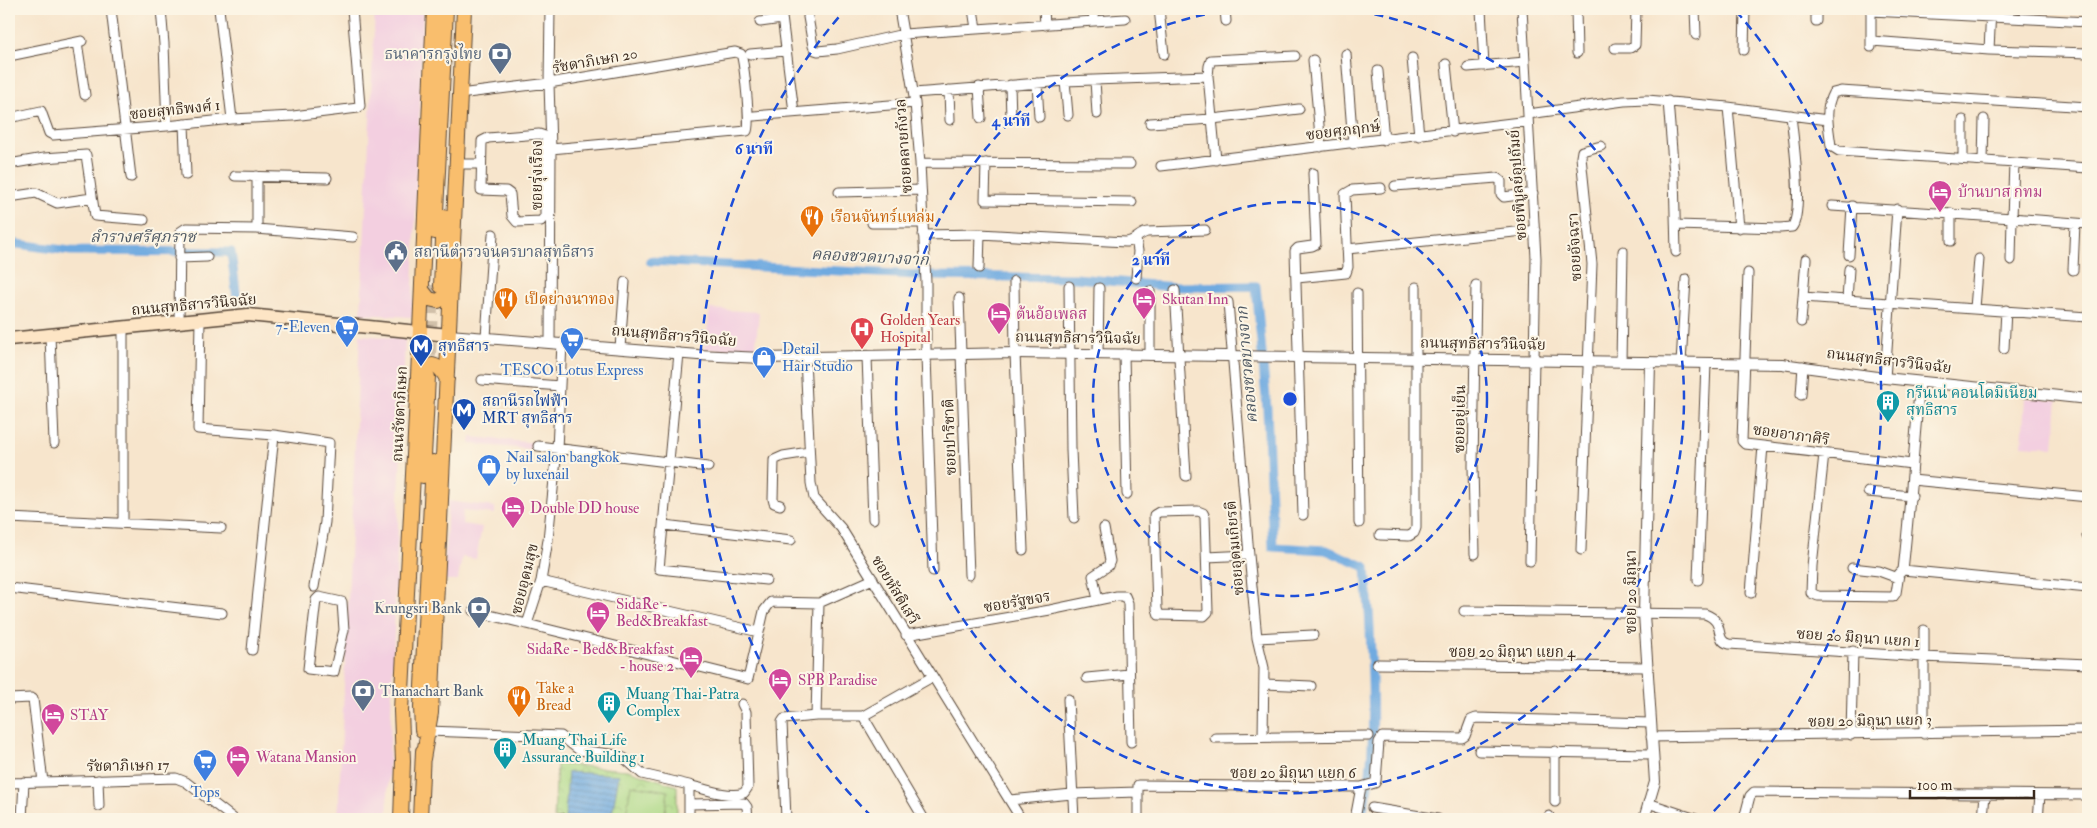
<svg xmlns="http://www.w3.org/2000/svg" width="2097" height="828" viewBox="0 0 2097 828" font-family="'IM FELL Double Pica','Noto Serif Thai',serif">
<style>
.built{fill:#f3cfe0}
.park{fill:url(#park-crowns);stroke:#738151}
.garden{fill:#abd884;stroke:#738151}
.water{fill:url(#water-rules);stroke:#556a7f}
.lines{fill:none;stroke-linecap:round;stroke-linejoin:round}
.canal{stroke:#6faae0;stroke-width:9}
.primary-tunnel{stroke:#d1c0a9;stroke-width:14;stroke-dasharray:14 7;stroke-linecap:butt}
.minor-casing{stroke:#574638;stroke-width:11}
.tertiary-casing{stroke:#574638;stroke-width:12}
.secondary-casing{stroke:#574638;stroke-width:15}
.primary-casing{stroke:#574638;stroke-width:16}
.minor{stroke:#fff;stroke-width:9}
.tertiary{stroke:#fff;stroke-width:10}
.secondary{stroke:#fde5c5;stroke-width:12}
.primary{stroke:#f9be6d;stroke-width:14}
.ring{fill:none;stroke:#1d4ed8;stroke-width:2.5;stroke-dasharray:9 6}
.labels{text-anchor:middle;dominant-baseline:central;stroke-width:4;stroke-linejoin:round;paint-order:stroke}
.service-label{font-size:15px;fill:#4e5e75;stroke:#fcf5e5;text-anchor:end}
.street-label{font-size:15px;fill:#3b2a1e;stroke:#fcf5e5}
.hotel-label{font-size:15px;fill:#b23c85;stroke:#fcf5e5;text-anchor:start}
.food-label{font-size:15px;fill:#c56008;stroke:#fcf5e5;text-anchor:start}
.health-label{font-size:15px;fill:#be3a42;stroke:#fcf5e5;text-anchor:start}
.shop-label{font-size:15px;fill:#366cbe;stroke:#fcf5e5;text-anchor:start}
.transit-label{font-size:15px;fill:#164399;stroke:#fcf5e5;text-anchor:start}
.culture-label{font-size:15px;fill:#0d838f;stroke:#fcf5e5;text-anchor:start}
.water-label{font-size:16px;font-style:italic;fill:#4d5762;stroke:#fcf5e5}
.centre{fill:#1d4ed8;stroke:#fcf5e5;stroke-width:2.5}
.ring-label{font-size:15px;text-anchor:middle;font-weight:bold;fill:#1d4ed8;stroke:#fcf5e5;stroke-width:4;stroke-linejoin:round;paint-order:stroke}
</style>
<defs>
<pattern id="park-crowns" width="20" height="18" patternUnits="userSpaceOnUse" patternTransform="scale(1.25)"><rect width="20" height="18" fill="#abd884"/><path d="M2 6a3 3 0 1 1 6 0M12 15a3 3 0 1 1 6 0" fill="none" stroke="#94ba72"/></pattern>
<pattern id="water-rules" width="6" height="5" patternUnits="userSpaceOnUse" patternTransform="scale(1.25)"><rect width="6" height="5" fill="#6faae0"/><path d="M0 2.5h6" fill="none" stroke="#5c8bb5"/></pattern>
</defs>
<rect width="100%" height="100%" fill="#fcf5e5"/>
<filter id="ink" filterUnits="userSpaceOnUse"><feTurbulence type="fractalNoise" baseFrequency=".02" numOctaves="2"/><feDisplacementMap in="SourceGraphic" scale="10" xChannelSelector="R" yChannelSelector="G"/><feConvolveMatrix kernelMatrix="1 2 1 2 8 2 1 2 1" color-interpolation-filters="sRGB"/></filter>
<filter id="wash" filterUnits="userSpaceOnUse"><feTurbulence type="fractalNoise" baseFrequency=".0096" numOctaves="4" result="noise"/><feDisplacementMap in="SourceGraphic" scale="20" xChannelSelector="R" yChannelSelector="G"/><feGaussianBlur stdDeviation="1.12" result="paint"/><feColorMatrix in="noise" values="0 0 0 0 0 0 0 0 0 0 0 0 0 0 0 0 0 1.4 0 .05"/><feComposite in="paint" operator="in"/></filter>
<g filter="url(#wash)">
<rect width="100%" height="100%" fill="#f7e5cc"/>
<!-- built -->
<path class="built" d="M375,9H423L412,317L361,314Z
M710,309L759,312L755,353L705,349Z
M360,335L405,339L387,819H338Z
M2025,398L2058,400L2054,447L2022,445Z
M471,437L538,443L537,448L531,447L530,449L470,444Z
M448,501L495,507V514L463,511L462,524L482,527L476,559L462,557L458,580H444Z"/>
<!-- park -->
<path class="park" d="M557,764L628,770L677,786V819H554Z"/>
<!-- garden -->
<path class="garden" d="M631,785L668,791L664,819H625Z"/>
<!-- water -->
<path class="water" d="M568,772L619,775L611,819H565Z"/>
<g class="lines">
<!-- canal -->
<path class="canal" d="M9,243L71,251L231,252L237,299
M650,261L936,276L1076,278L1174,287L1256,286L1267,409L1273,547L1326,550L1366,567C1369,604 1371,641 1372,678C1373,726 1375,773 1360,819"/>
</g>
</g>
<g filter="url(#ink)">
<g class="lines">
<!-- primary-tunnel -->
<path class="primary-tunnel" d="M428,377L432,285"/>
<!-- minor casing -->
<g class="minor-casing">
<path id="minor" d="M111,9L131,177
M161,9L164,44L167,126
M219,9L232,119
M781,9L794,112
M899,9L915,103L920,163L926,282V355L933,571
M973,9L976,29
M1044,9L1045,25
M1159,9L1164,54
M1225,9L1226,21
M1481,9L1484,66
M1522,9L1536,258L1530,561
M1576,9L1577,53
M1695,9L1696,35
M1816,9V21
M1871,11L2088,22
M808,17L813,46L815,50L818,51L837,49L904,34L1094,21L1093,9
M1094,21L1125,19
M760,22L782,19
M1872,41L1989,50L2088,53
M77,42L85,95
M1871,47V9
M1615,48H1630L1635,45L1636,9
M1744,50L1745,9
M1989,50L1991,9
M750,54L786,51
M1346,54L1353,144
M9,56L82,41
M1412,58L1419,136
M1313,60L1321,147
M1446,64L1453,132
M1468,67L1525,62
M1378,71L1384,140
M1095,80L1097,114
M1065,81L1068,115
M1037,83L1039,117
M1010,85L1011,118
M979,87L981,118
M949,90L950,120
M914,93L1065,81L1208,76
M459,94L549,83L735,52L741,54C744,62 751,125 747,131L551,149
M1668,101L1674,175L1676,252
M1728,107L1739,228
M2088,107L1841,91L1833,93C1824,109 1829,129 1831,146L1839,151L2088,168
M1528,114L1624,101L1647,100L1728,107L1828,120
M754,116L915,103
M9,118L41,111L49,133L53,135L167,126L232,119L293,116L358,108L360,106L352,9
M1150,123L1212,119L1299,109
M184,124L186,175
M539,134L545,136V216L541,221L517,222L512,216L510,194L506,191L481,190L482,141L488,138Z
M1963,159V120
M1216,160L1208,76L1209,66L1211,60L1295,56
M1983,161L1984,119
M920,163L1130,164
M986,163L985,200L1132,202
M2014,163L2012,218L2088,224
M9,164L44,158L86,155L95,216L144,220
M456,164H481
M1161,166L1528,121
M235,176L327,178
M257,176V229
M1395,186L1497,178L1501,181V194L1504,197L1533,193
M839,192L921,190
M9,197L36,193L57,203L92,198
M1832,206L2012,218L2011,260
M1951,213V241
M872,223H922
M1676,225L1780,228L1792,227C1804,212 1793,137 1791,115
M980,234L1126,242C1136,241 1138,234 1147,232L1205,230
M923,235L980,234L979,268
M1136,239L1138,251L1136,278
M1347,249L1535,230
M1849,255L1852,206
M179,258L207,257
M2073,270L2075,223
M1748,273L1742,441L1745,444L1763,446L1912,464
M1297,278L1346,273L1348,267L1345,194L1352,190L1381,188
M1014,281L1015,353L1023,550
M1069,286L1071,450L1074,518
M1175,290L1186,476
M1150,291V355
M1357,293L1359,523
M1803,297L2088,317
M959,298L969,575
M1847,300L1849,269
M1228,302L1249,555L1257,638L1264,668L1263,737
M1975,308L1979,259
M200,320L198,429L274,435L252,650
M179,322L180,232L186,228L257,229L353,237
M1801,322L1806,259
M123,328V523
M50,335L54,443
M486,337L493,234
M550,342L551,149L549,83L550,9
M562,343L557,449L548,540L541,581L527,624L748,679L764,611L771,602L819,603L873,579
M620,348L625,282
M2004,349L2006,310
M679,353L659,569L766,580
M1098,354L1099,288
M1124,354L1127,494
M867,357L873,519
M805,358L811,483L814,498L841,528L1021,819
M1621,362L1623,251
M1681,363L1686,279
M1885,378L1897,209
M482,380L560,386
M1920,382C1914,445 1910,508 1903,570L2088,588
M1801,395L1803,366
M274,435L329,443L325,522L314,587
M538,446L708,467
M1824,454L1812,566L1811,593L1818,596L1893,597L1896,593L1899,574L1903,570
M1912,480L2088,497
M1868,492L1912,496
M780,505L774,503L773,499L774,460L783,456L809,452
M1198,511L1203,513L1205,517L1208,612L1204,616L1159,615L1157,609L1154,515L1159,512Z
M1303,515L1295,251L1298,248L1312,246L1316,244L1313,173
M9,518L221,528
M664,525L791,540
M1380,535L1409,536L1414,533L1416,528V287
M2087,536L2088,527
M1581,550L1592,264L1581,157L1582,151L1601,146
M1475,554L1473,466L1476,285
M1207,557L1249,555
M1852,568L1879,571L1898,578
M1698,580L1706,363
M541,581L759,632
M9,588L222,613
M1751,593L1763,446
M319,597L342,602L344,630L334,672L308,669L316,600Z
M1098,600L1093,576L1108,566L1110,561L1104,528
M473,611L527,624
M1464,611L1705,614C1727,622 1713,640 1729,644L1923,657L2088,664
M1924,630V734
M906,635L1050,610L1117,596H1125L1128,603L1131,742
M1257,638L1313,635
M1377,664L1647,667
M1087,678L1129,674
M1265,684L1311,686
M9,699L31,698L33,699L43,782
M1068,699L1074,819
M816,716L819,603
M863,716L924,819
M428,731L561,736L579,750L617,755L624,758L642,774L689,785V819
M1851,735L1853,651
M1651,737L2088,730
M1215,738L1369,736
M1479,751L1652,754
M1555,751V802
M98,780L99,806
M9,783L176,778L186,782L234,819
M689,785C705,789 728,798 744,793L748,787L746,712L742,704
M1138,792V819
M1010,800L1072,794L1138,792V785L1361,787L1375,783L1376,781L1379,742L1382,737L1462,738L1465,736L1471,720L1476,718L1650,723
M1648,803L1696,819
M689,804L744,803L747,807L748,819
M1372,808L1438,819
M22,819L24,782
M561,819V818
M786,819L782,722L784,719L816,716H863L932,677
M1355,819L1361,787
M1548,819L1549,816
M1744,819L1750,796L1754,792L2088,795
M1983,819L1985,794
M2038,819L2040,795"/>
</g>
<!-- tertiary casing -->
<g class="tertiary-casing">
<path id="tertiary" d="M449,335L698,355L762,358L1015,353L1782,364L1885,378L2088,399
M1644,819L1655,782L1644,614L1650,362"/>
</g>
<!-- secondary casing -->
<g class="secondary-casing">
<path id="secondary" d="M9,339L248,315L449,335"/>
</g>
<!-- primary casing -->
<g class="primary-casing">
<path id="primary" d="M435,232L446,9
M441,286L444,217
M422,290L429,299L438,301L446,296L451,288
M418,376C430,360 437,362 447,379
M423,476L428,377
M422,730L421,707L433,462
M423,759L431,713L464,9
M401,819L403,761L401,711L418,376L434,9
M420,819L423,751"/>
</g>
<!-- minor -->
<use href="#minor" class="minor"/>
<!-- tertiary -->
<use href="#tertiary" class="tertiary"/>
<!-- secondary -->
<use href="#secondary" class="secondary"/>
<!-- primary -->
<use href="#primary" class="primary"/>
</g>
</g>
<!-- distance rings -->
<g class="ring">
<circle cx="1290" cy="399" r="197"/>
<path d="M1345 9A394 394 0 1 1 1235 9"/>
<path d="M872 817A591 591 0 0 1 844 11M1736 11A591 591 0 0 1 1708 817"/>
</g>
<!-- icons -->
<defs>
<g id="bank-pin" transform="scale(1.25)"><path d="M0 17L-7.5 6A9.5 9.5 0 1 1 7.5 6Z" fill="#5c6f8a" stroke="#fcf5e5"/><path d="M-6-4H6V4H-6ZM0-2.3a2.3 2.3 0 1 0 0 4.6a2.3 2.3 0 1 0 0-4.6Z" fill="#fff"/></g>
<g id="hotel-pin" transform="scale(1.25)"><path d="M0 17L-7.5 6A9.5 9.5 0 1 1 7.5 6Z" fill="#d1479c" stroke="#fcf5e5"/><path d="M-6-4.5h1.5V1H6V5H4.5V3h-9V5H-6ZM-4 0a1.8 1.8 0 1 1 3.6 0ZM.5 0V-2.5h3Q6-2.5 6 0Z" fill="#fff"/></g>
<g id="restaurant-pin" transform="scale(1.25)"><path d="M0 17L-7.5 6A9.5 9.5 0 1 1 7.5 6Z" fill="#e8710a" stroke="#fcf5e5"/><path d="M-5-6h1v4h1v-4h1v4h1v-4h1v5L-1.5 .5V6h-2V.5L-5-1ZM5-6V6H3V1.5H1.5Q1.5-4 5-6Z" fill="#fff"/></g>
<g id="civic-pin" transform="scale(1.25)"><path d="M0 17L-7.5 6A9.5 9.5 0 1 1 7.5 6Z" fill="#5c6f8a" stroke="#fcf5e5"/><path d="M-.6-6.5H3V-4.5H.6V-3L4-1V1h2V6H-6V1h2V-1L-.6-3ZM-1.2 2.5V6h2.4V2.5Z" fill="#fff"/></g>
<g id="supermarket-pin" transform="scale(1.25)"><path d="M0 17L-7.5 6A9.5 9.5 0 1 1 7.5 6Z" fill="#3f7fe0" stroke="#fcf5e5"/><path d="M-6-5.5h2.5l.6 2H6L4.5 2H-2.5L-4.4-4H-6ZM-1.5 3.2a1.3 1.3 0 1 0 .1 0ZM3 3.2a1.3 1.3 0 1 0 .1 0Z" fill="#fff"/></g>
<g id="hospital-pin" transform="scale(1.25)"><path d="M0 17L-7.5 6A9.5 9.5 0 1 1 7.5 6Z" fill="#e0444e" stroke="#fcf5e5"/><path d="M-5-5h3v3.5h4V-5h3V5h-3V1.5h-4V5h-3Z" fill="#fff"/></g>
<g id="metro-pin" transform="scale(1.25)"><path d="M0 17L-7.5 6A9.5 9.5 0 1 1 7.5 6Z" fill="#1a4fb4" stroke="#fcf5e5"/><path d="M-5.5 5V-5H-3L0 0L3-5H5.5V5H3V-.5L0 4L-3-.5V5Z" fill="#fff"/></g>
<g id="shop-pin" transform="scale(1.25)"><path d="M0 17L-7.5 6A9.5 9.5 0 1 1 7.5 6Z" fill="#3f7fe0" stroke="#fcf5e5"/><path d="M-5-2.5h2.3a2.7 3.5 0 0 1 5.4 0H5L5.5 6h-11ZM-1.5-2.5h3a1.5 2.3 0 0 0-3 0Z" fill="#fff"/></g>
<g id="building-pin" transform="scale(1.25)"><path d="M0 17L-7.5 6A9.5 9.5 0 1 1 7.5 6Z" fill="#0f9aa8" stroke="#fcf5e5"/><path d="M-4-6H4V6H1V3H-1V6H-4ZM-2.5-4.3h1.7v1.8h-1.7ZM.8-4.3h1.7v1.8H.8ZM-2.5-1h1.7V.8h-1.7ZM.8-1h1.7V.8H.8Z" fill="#fff"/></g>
</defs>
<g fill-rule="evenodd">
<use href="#bank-pin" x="500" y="54"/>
<use href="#hotel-pin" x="1940" y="192"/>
<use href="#restaurant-pin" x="812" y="217"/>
<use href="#civic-pin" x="396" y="252"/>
<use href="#restaurant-pin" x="506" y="299"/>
<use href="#hotel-pin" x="1144" y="299"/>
<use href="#hotel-pin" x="999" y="314"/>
<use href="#supermarket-pin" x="347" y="327"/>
<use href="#hospital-pin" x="862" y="329"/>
<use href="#supermarket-pin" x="572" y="339"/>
<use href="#metro-pin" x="421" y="346"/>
<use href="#shop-pin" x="764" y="358"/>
<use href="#building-pin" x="1888" y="402"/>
<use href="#metro-pin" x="464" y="410"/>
<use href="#shop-pin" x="489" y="466"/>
<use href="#hotel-pin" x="513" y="508"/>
<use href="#bank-pin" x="479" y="608"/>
<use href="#hotel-pin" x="598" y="613"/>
<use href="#hotel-pin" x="691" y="658"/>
<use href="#hotel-pin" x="780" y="680"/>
<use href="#bank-pin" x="363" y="691"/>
<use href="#restaurant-pin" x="519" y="697"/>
<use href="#building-pin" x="609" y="703"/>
<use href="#hotel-pin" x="53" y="715"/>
<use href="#building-pin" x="505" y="749"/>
<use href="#hotel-pin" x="238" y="757"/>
<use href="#supermarket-pin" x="205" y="761"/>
</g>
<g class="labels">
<!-- service labels -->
<g class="service-label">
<text x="482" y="54">ธนาคารกรุงไทย</text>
<text x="414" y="252" text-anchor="start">สถานีตำรวจนครบาลสุทธิสาร</text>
<text x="462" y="608">Krungsri Bank</text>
<text x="380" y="691" text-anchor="start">Thanachart Bank</text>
</g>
<!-- street labels -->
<g class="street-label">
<text transform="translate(595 61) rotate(-10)">รัชดาภิเษก 20</text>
<text transform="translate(175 110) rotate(-6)">ซอยสุทธิพงศ์ 1</text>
<text transform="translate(1343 131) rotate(-7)">ซอยศุภฤกษ์</text>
<text transform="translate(904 146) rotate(-94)">ซอยคลายกังวล</text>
<text transform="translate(537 175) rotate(-90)">ซอยรุ่งเรือง</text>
<text transform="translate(1518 185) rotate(-94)">ซอยพิบูลย์อุปถัมย์</text>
<text transform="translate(1575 247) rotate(-93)">ซอยอัจฉรา</text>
<text transform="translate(194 305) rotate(-5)">ถนนสุทธิสารวินิจฉัย</text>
<text transform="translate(674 336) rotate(5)">ถนนสุทธิสารวินิจฉัย</text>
<text transform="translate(1078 338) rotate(1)">ถนนสุทธิสารวินิจฉัย</text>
<text transform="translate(1483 344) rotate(1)">ถนนสุทธิสารวินิจฉัย</text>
<text transform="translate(1889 361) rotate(7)">ถนนสุทธิสารวินิจฉัย</text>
<text transform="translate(400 414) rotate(-87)">ถนนรัชดาภิเษก</text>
<text transform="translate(1460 419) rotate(-89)">ซอยอยู่เย็น</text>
<text transform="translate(1791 435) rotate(8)">ซอยอาภาศิริ</text>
<text transform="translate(950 437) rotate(-92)">ซอยปาริชาติ</text>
<text transform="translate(1235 548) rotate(-95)">ซอยอุดมเกียรติ</text>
<text transform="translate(525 579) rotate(-76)">ซอยอุดมสุข</text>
<text transform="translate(895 590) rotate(59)">ซอยหัสดิเสวี</text>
<text transform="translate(1631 592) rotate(-90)">ซอย 20 มิถุนา</text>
<text transform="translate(1017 602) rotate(-10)">ซอยรัฐขจร</text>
<text transform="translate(1858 638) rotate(4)">ซอย 20 มิถุนา แยก 1</text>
<text x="1512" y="652">ซอย 20 มิถุนา แยก 4</text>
<text transform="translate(1870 721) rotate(-1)">ซอย 20 มิถุนา แยก 3</text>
<text transform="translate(128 766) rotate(-1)">รัชดาภิเษก 17</text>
<text x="1293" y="773">ซอย 20 มิถุนา แยก 6</text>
</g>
<!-- hotel labels -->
<g class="hotel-label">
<text x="1958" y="192">บ้านบาส กทม</text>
<text x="1162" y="299">Skutan Inn</text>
<text x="1016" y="314">ต้นอ้อเพลส</text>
<text x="530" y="508">Double DD house</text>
<text x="616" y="604">SidaRe -<tspan x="616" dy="17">Bed&amp;Breakfast</tspan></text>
<text x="674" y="649" text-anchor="end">SidaRe - Bed&amp;Breakfast<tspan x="674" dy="17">- house 2</tspan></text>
<text x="798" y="680">SPB Paradise</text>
<text x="70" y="715">STAY</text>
<text x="256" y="757">Watana Mansion</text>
</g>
<!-- food labels -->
<g class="food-label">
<text x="830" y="217">เรือนจันทร์แหล่ม</text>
<text x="524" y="299">เป็ดย่างนาทอง</text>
<text x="536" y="688">Take a<tspan x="536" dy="17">Bread</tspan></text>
</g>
<!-- health labels -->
<g class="health-label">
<text x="880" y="320">Golden Years<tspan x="880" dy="17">Hospital</tspan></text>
</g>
<!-- shop labels -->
<g class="shop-label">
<text x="330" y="327" text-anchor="end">7-Eleven</text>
<text x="782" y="349">Detail<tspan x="782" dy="17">Hair Studio</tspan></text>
<text x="572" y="370" text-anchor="middle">TESCO Lotus Express</text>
<text x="506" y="457">Nail salon bangkok<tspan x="506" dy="17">by luxenail</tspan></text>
<text x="205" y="792" text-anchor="middle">Tops</text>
</g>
<!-- transit labels -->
<g class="transit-label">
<text x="438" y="346">สุทธิสาร</text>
<text x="482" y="401">สถานีรถไฟฟ้า<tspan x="482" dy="17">MRT สุทธิสาร</tspan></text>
</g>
<!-- culture labels -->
<g class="culture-label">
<text x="1906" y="393">กรีนเน่ คอนโดมิเนียม<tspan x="1906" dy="17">สุทธิสาร</tspan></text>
<text x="626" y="694">Muang Thai-Patra<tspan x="626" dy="17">Complex</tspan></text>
<text x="522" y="740">Muang Thai Life<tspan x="522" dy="17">Assurance Building 1</tspan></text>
</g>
<!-- water labels -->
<g class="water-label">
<text x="143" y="237">ลำรางศรีศุภราช</text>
<text transform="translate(870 257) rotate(3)">คลองชวดบางจาก</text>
<text transform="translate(1247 365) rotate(-95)">คลองชวดบางจาก</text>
</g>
</g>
<circle cx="1290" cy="399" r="8" class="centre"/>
<g class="ring-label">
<text x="1011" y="126">4 นาที</text>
<text x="754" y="154">6 นาที</text>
<text x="1151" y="265">2 นาที</text>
</g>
<!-- margin -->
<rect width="2097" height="828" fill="none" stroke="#fcf5e5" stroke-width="30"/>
<!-- scale -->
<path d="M1910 790v8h124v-8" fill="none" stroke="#3b2a1e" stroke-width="2.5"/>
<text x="1917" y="790" font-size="15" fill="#3b2a1e" stroke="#fcf5e5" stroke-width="4" paint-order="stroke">100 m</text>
</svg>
